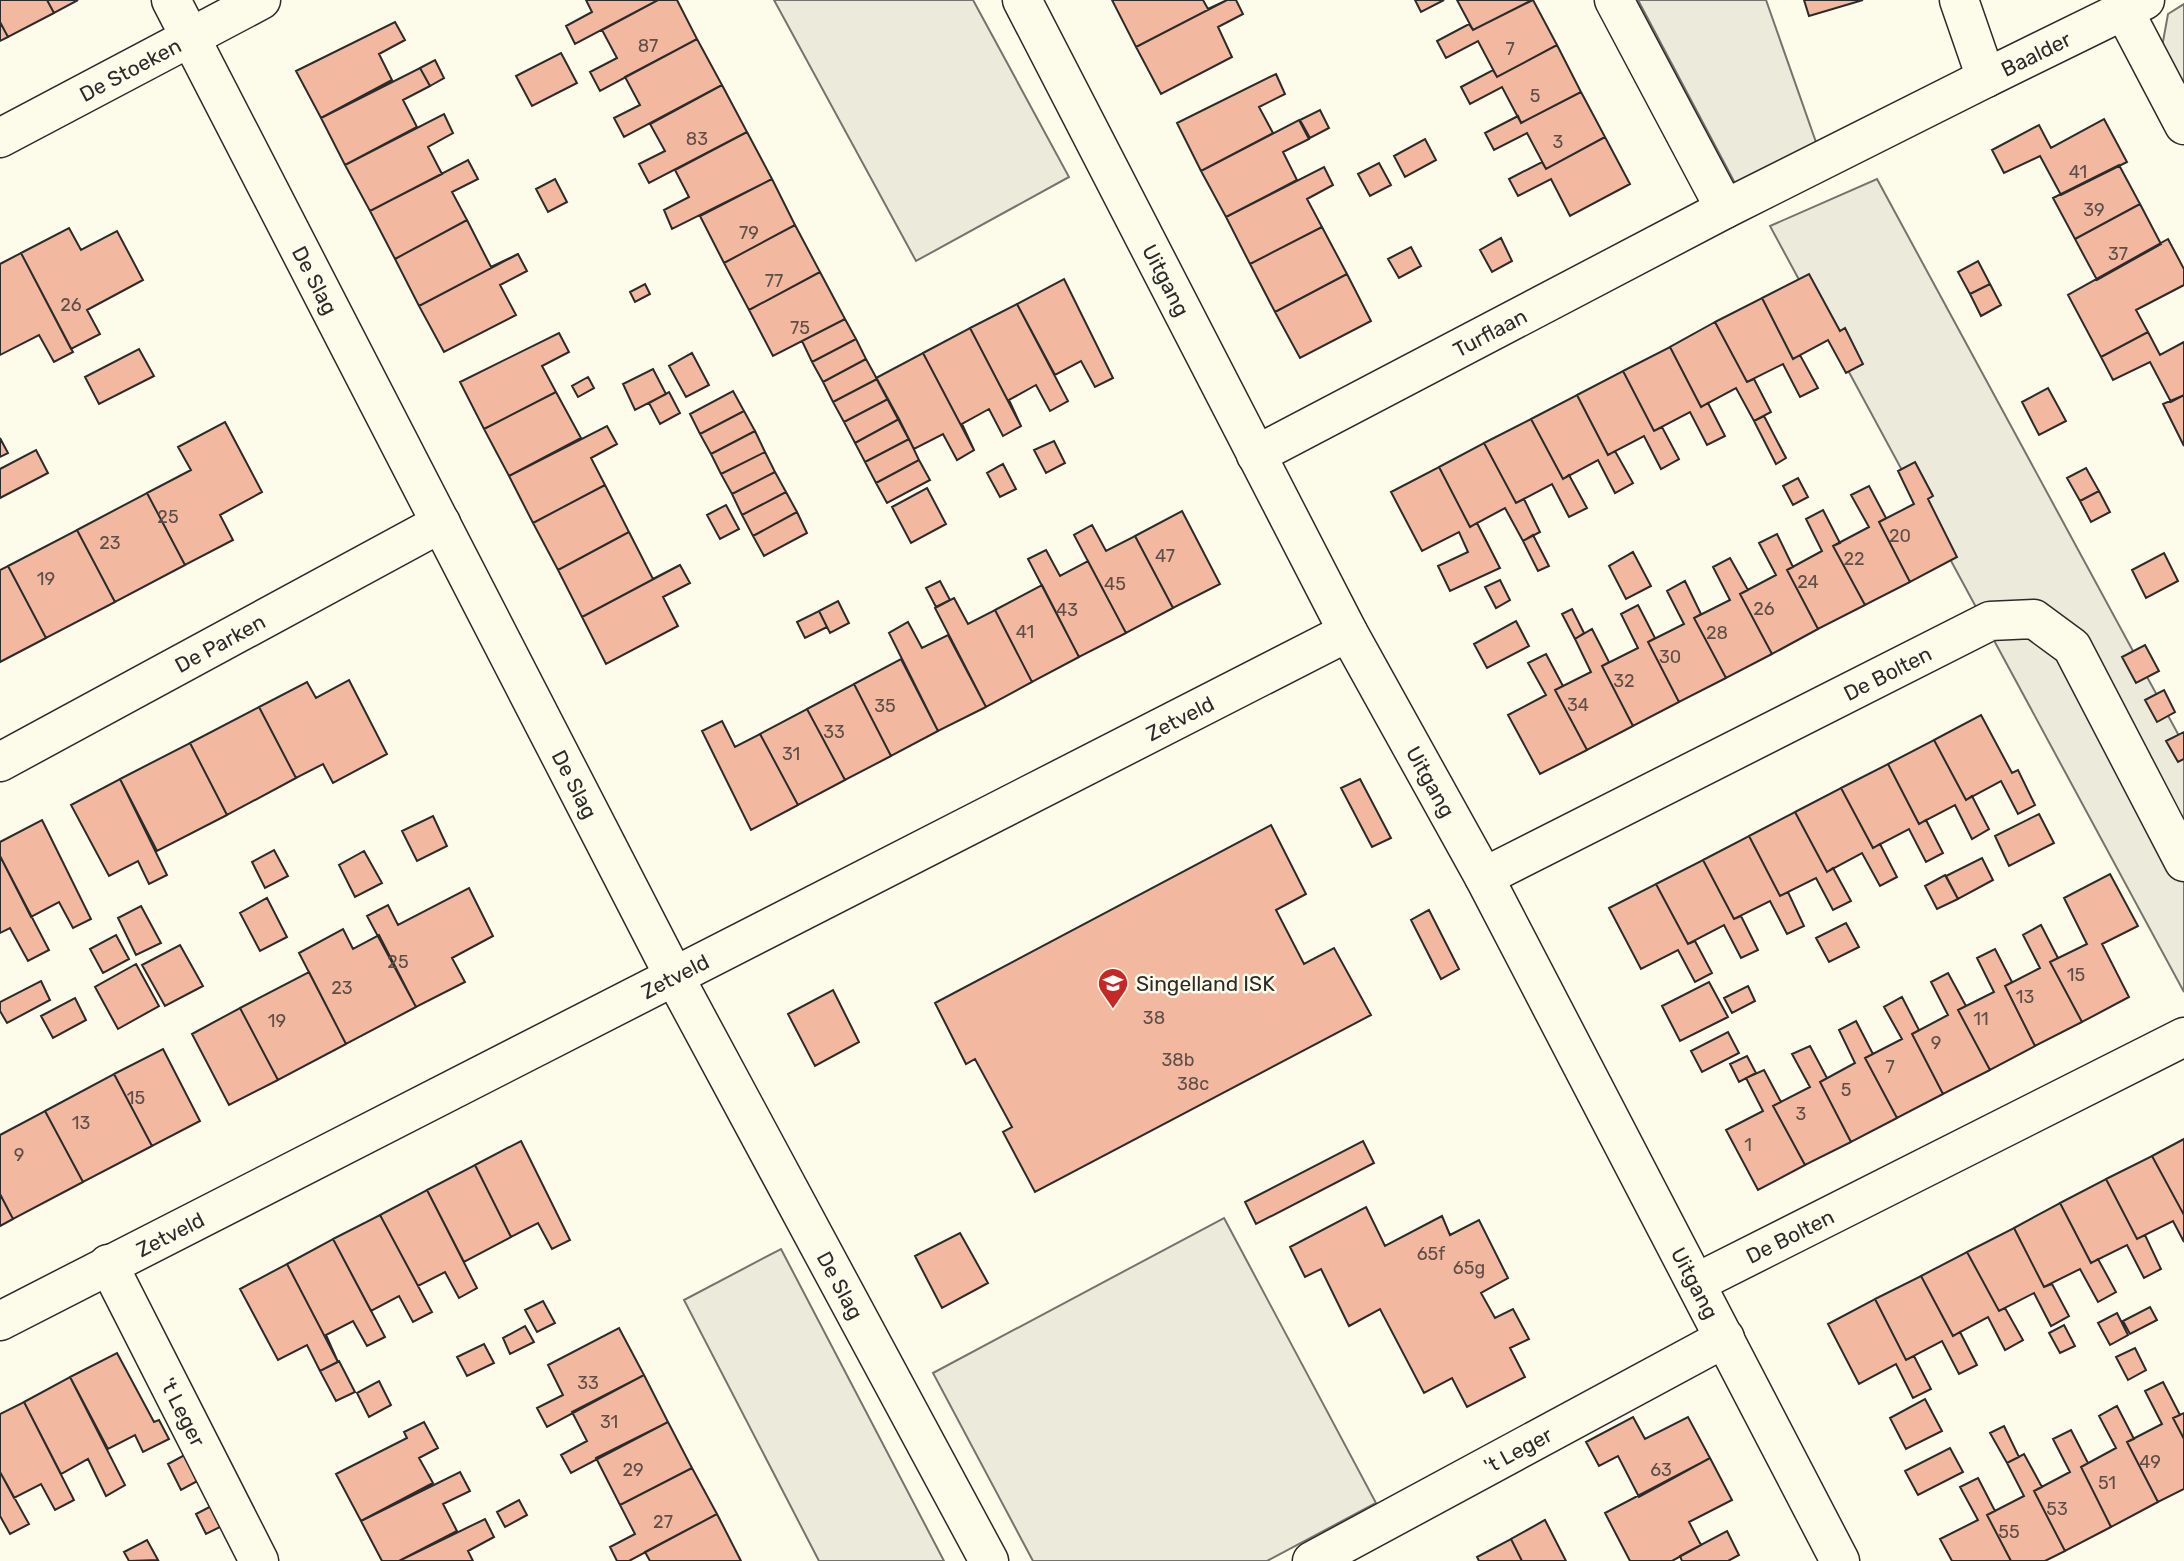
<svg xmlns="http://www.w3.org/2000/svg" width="2184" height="1561" viewBox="0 0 2184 1561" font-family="Rubik,sans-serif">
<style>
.green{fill:#ecebdb;stroke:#74746e;stroke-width:2}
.building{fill:#f2b8a0;stroke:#2b2b2b;stroke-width:2}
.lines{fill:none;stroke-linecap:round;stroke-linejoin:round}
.street-casing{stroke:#2b2b2b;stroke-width:41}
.street{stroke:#fdfbea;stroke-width:38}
.labels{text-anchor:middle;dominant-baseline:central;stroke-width:5;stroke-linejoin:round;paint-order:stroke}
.number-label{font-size:18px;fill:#5d4e48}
.street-label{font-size:21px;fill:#2b2b2b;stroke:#fdfbea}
.poi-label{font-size:21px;fill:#2b2b2b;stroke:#fdfbea;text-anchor:start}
</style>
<rect width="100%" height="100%" fill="#fdfbea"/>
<!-- green -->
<path class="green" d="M774,0H973L1069,177L916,261Z
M1638,0H1766L1817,145L1737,187Z
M2184,4V88L2162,47L2168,14Z
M1877,179L2184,745V992L1770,226Z
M1224,1218L1376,1503L1267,1561H1033L933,1373Z
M781,1249L944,1561H819L684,1300Z"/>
<!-- building -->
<path class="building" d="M0,0H47L54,13L8,37L0,22Z
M47,0H78L54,13Z
M586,0H658L575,44L566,26L592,12Z
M658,0H677L697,39L600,91L590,72L617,58L602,30Z
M1112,0H1203L1208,9L1227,0L1136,47Z
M1227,0H1236L1243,14L1218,27L1232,57L1161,94L1136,47Z
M1415,0H1444L1421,12Z
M1457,0H1532L1473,30Z
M1533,0L1557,45L1497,77L1478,41L1446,58L1437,41L1469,24L1473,30Z
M1804,0H1863L1809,16Z
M0,22L8,37L0,41Z
M395,22L405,40L379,54L392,80L321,118L296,71Z
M697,39L722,85L624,137L614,118L640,105L625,77Z
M1557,45L1581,92L1521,123L1502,87L1470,104L1461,87L1493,70L1497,77Z
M561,53L577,83L532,106L516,76Z
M435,60L444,78L430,86L420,68Z
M420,68L430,86L403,100L417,127L345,165L321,118Z
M1276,74L1285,94L1259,107L1273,133L1201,171L1177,123Z
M722,85L747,132L649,183L639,164L665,151L650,124Z
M1581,92L1605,137L1546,169L1527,133L1494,150L1485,133L1518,116L1521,123Z
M1320,110L1329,128L1310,138L1300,120Z
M444,114L453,133L428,147L442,174L370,211L345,165Z
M2104,119L2127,162L2061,195L2040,156L2004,173L1992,150L2039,125L2051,148Z
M1299,120L1309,139L1283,152L1297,180L1226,217L1201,171Z
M747,132L772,179L672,229L664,210L689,197L675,170Z
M1605,137L1630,184L1570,216L1551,179L1518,196L1509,179L1542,162L1546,169Z
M1425,139L1436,160L1405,177L1394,156Z
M468,160L478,179L452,192L467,220L395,259L370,211Z
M1379,163L1391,185L1370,196L1358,174Z
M2119,165L2140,204L2075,239L2053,198Z
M1324,167L1333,185L1307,199L1322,227L1250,264L1226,217Z
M555,179L567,202L548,212L536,189Z
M772,179L795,225L724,263L700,216Z
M2140,204L2161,244L2097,280L2075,239Z
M467,220L491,267L518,254L419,306L395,259Z
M795,225L820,272L749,310L724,263Z
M1322,227L1347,274L1275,312L1250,264Z
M69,228L81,250L117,231L143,280L87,310L100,334L71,349L21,253Z
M1501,238L1512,261L1492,272L1480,250Z
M2168,239L2184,269V285L2136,310L2148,332L2101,357L2068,295Z
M1411,247L1421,266L1399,278L1388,259Z
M21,253L73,352L54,362L39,335L0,355V264Z
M518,254L527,271L500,285L516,315L444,352L419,306Z
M1978,261L1990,284L1970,294L1958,272Z
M820,272L845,319L773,356L749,310Z
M1347,274L1371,321L1300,358L1275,312Z
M1809,274L1840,331L1845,328L1863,364L1846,373L1828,340L1793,359L1762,298Z
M1064,279L1113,378L1095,387L1081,361L1055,375L1017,304Z
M645,284L650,294L635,302L630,292Z
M1990,284L2001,305L1981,316L1970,294Z
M1762,298L1793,359L1800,355L1818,388L1800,397L1783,364L1747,382L1715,322Z
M1017,304L1068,401L1050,411L1036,385L1009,400L1021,426L970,328Z
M845,319L856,339L812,362L802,341Z
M1715,322L1747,382L1754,379L1771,412L1754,421L1736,388L1701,407L1670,347Z
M970,328L1021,426L1003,436L989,409L962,424L974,450L923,353Z
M2148,332L2160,355L2184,342V395L2171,402L2150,362L2113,380L2101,357Z
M559,333L569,352L542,366L556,392L484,429L460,382Z
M856,339L866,359L823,382L812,362Z
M1670,347L1701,407L1708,403L1725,436L1707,445L1690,412L1654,431L1623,371Z
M139,349L154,376L99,404L85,377Z
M692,353L709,385L686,397L669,366Z
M923,353L974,450L957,460L943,434L914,449L876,378Z
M866,359L877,379L833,402L823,382Z
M653,369L666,394L635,410L623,384Z
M1623,371L1654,431L1662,427L1679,459L1661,469L1644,436L1608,455L1577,395Z
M588,377L594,388L578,397L572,386Z
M877,379L888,399L844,422L833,402Z
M2048,388L2066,421L2039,435L2022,402Z
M733,391L744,411L700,434L690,414Z
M556,392L581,438L509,476L484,429Z
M669,392L680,413L660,424L649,403Z
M1577,395L1608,455L1615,451L1633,483L1615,493L1598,460L1563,479L1531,419Z
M2184,395V446L2163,404Z
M888,399L899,419L855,443L844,422Z
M744,411L755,431L711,454L700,434Z
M1764,416L1786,458L1776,464L1754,421Z
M899,419L909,439L865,462L855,443Z
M1531,419L1563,479L1569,475L1587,508L1569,517L1552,484L1516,503L1484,443Z
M225,422L262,492L220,515L233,540L185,565L147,493L191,470L178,447Z
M607,426L617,444L591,458L605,485L533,523L509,476Z
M755,431L765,452L721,474L711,454Z
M0,438L8,453L0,457Z
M909,439L919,460L876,483L865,462Z
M1054,441L1065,463L1046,473L1034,450Z
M1484,443L1516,503L1524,499L1540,532L1523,541L1505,508L1470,527L1439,467Z
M36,450L48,473L0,498V469Z
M765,452L775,472L732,494L721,474Z
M919,460L930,480L887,503L876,483Z
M1915,462L1933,496L1928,499L1957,557L1910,582L1879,522L1914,504L1898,471Z
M1003,464L1016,489L1000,497L987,473Z
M1439,467L1470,527L1477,523L1500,568L1450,591L1438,566L1468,552L1459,532L1422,551L1391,492Z
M2086,468L2099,491L2080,501L2067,478Z
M775,472L786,492L742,515L732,494Z
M1798,478L1808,497L1793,505L1783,486Z
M605,485L629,532L558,570L533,523Z
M1869,486L1886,518L1879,522L1910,582L1865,605L1833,546L1869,527L1851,495Z
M927,488L946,524L911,543L892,507Z
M2099,491L2110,512L2091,522L2080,501Z
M786,492L797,512L753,536L742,515Z
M147,493L185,565L115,602L77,530Z
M726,505L739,529L720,539L707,515Z
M1823,510L1840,543L1833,546L1865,605L1818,629L1787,570L1822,551L1806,519Z
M1182,511L1220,584L1173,608L1135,536Z
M797,512L807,533L764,556L753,536Z
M1092,525L1106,551L1135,536L1173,608L1126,633L1074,535Z
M77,530L115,602L46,638L8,566Z
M629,532L653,579L680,565L582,617L558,570Z
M1777,534L1793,567L1787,570L1818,629L1772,654L1740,594L1776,575L1759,543Z
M1533,535L1549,566L1538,571L1523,541Z
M1046,550L1060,576L1088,561L1126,633L1079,657L1028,559Z
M1633,552L1651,586L1626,599L1609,566Z
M2164,553L2178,581L2146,598L2132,570Z
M1730,558L1748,590L1740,594L1772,654L1726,678L1694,618L1730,600L1713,567Z
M680,565L690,583L663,597L678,626L606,664L582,617Z
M8,566L46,638L0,662V570Z
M1500,580L1510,600L1496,608L1485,587Z
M940,581L950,600L936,607L926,588Z
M1685,581L1701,614L1694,618L1726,678L1679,702L1648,642L1684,624L1667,591Z
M1042,585L1079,657L1032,682L995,610Z
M954,598L968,624L995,610L1032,682L986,707L935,608Z
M838,601L849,623L830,633L819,611Z
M1638,605L1655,638L1648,642L1679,702L1633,726L1602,666L1638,648L1621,614Z
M1572,609L1584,633L1575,639L1562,614Z
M819,611L827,627L805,638L797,622Z
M1516,621L1529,646L1487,668L1474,644Z
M908,622L922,648L948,635L986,707L938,731L889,633Z
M1592,629L1609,662L1602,666L1633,726L1587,750L1555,690L1591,672L1575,639Z
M2145,645L2159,671L2136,683L2122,657Z
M1546,654L1563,686L1555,690L1587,750L1540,774L1508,715L1546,695L1528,663Z
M901,659L938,731L891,756L854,684Z
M349,680L387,754L333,783L323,764L296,778L259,707L307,682L316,698Z
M854,684L891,756L845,780L807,709Z
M2164,690L2175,712L2157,722L2145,700Z
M259,707L296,778L227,815L190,743Z
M807,709L845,780L798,805L760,734Z
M1981,715L2012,773L2018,770L2035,805L2018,814L2001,781L1966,800L1934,740Z
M722,721L735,747L760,734L798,805L751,830L702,731Z
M2184,732V759L2178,762L2166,741Z
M1934,740L1966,800L1972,796L1989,829L1972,839L1955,805L1919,824L1888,764Z
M190,743L227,815L157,851L120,779Z
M1888,764L1919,824L1926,820L1943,853L1926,862L1909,829L1873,848L1841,788Z
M120,779L167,875L149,884L138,861L109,876L71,805Z
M1360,779L1391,838L1372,847L1341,788Z
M1841,788L1873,848L1880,844L1897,877L1880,886L1862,853L1827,872L1795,812Z
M1795,812L1827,872L1833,868L1851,901L1833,910L1816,878L1780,896L1749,836Z
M2039,814L2054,843L2009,866L1995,836Z
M433,816L447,846L417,861L402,831Z
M42,820L91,919L73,928L59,902L31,917L0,856V842Z
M1271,825L1306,894L1276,910L1304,964L1334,948L1371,1015L1035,1192L1003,1132L1012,1127L975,1059L966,1064L935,1003Z
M1749,836L1780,896L1788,892L1804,926L1787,934L1770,901L1734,919L1703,860Z
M274,850L288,876L265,888L252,862Z
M364,851L382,883L355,897L339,865Z
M0,856L49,950L28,961L10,928L0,933Z
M1982,858L1993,880L1958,899L1946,876Z
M1703,860L1734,919L1741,916L1758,950L1741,958L1724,925L1688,944L1656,884Z
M2110,874L2138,926L2102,944L2129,997L2082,1022L2050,962L2087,944L2064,898Z
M1945,875L1958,899L1937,909L1925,886Z
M1656,884L1688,944L1695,941L1712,973L1695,982L1678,950L1641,969L1609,908Z
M469,888L493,936L452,958L465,982L416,1007L367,916L388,905L398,925Z
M267,898L287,937L260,951L240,913Z
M141,906L161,943L136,955L118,918Z
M1429,910L1459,969L1441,979L1411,920Z
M1846,923L1859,947L1829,962L1816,938Z
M2041,925L2058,958L2050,962L2082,1022L2035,1046L2005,986L2040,968L2023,935Z
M343,929L353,949L379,935L416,1007L346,1044L299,953Z
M116,935L129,959L103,973L90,949Z
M180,945L203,986L165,1006L142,965Z
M1995,949L2012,982L2005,986L2035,1046L1990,1070L1958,1010L1994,992L1977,958Z
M136,964L159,1006L118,1029L95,987Z
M309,972L346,1044L278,1080L240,1008Z
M1948,973L1966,1006L1958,1010L1990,1070L1943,1094L1912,1034L1948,1015L1931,982Z
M41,981L50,1000L7,1023L0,1011V1002Z
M1709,982L1728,1017L1680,1041L1662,1006Z
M1748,986L1755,1001L1732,1013L1724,998Z
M833,990L859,1042L815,1066L788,1014Z
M1902,997L1919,1030L1912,1034L1943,1094L1897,1118L1865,1058L1902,1039L1884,1007Z
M75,998L86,1020L53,1038L41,1016Z
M240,1008L278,1080L229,1105L192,1034Z
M1856,1021L1873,1054L1865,1058L1897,1118L1851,1142L1820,1082L1855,1063L1839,1030Z
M1728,1032L1739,1053L1702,1072L1691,1051Z
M1810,1046L1827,1078L1820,1082L1851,1142L1805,1165L1773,1106L1810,1087L1792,1054Z
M163,1049L200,1121L152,1146L114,1074Z
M1747,1056L1756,1073L1739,1082L1730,1064Z
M1764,1070L1781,1102L1773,1106L1805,1165L1758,1190L1726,1130L1763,1111L1746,1078Z
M114,1074L152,1146L83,1182L45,1111Z
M45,1111L83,1182L13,1219L0,1194V1135Z
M2184,1139V1215L2152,1156Z
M521,1141L570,1240L552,1249L538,1223L511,1237L475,1165Z
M1363,1141L1374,1163L1256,1224L1245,1202Z
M2152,1156L2184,1215V1242L2173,1221L2137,1239L2106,1179Z
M475,1165L511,1237L464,1262L427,1190Z
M2106,1179L2137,1239L2145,1235L2161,1269L2144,1278L2127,1245L2091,1263L2060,1203Z
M427,1190L477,1288L459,1298L445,1272L418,1286L380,1215Z
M0,1194L13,1219L0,1226Z
M2060,1203L2091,1263L2098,1259L2116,1292L2098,1302L2080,1269L2044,1287L2014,1228Z
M1366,1207L1385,1246L1442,1216L1450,1235L1479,1220L1508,1278L1481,1293L1495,1318L1513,1309L1529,1339L1510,1348L1525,1377L1467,1407L1452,1378L1424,1393L1380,1309L1349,1326L1321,1269L1305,1277L1290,1247Z
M380,1215L432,1312L413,1322L399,1296L371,1311L333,1239Z
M2014,1228L2044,1287L2052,1284L2069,1316L2051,1326L2034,1293L1999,1311L1967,1252Z
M960,1233L988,1283L942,1308L915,1256Z
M333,1239L385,1337L367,1346L353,1321L326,1335L338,1362L287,1264Z
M1967,1252L1999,1311L2005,1308L2023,1340L2005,1350L1988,1317L1953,1336L1921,1276Z
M287,1264L338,1362L320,1371L307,1345L278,1360L240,1289Z
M1921,1276L1953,1336L1960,1332L1977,1365L1959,1374L1942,1341L1906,1360L1875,1299Z
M1875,1299L1906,1360L1914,1356L1931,1389L1913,1398L1896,1364L1859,1384L1828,1324Z
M543,1301L555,1323L537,1332L525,1310Z
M2150,1307L2157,1320L2130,1334L2123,1321Z
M2117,1313L2128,1335L2110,1345L2098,1323Z
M2064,1325L2075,1346L2060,1353L2049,1333Z
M525,1326L534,1342L510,1354L503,1338Z
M619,1328L644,1375L547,1427L537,1408L563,1395L548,1365Z
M484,1344L494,1363L467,1376L457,1357Z
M2135,1348L2146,1370L2128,1380L2116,1357Z
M117,1353L154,1422L159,1420L169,1439L143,1452L135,1435L108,1449L70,1377Z
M339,1361L355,1392L336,1401L320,1371Z
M644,1375L668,1422L571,1473L561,1455L587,1441L572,1412Z
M70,1377L125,1485L106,1496L88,1459L61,1474L24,1402Z
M379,1381L391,1405L369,1417L357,1393Z
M2163,1382L2180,1415L2173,1418L2184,1439V1489L2158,1502L2127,1442L2162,1424L2145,1391Z
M1925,1399L1942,1431L1906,1449L1890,1418Z
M24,1402L74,1500L55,1510L41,1484L14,1498L0,1472V1414Z
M2117,1406L2134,1439L2127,1442L2158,1502L2111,1527L2081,1467L2116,1448L2099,1416Z
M2184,1413V1439L2173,1418Z
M1633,1417L1645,1439L1688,1417L1710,1458L1639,1497L1618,1456L1599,1466L1586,1442Z
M424,1422L438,1448L419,1458L433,1483L361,1521L336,1474L407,1438L404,1432Z
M668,1422L692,1468L620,1505L596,1458Z
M2004,1426L2019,1457L2007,1463L1990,1433Z
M2071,1430L2088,1463L2081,1467L2111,1527L2065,1551L2034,1491L2070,1472L2053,1439Z
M1950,1448L1963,1472L1918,1495L1905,1471Z
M190,1452L203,1478L181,1490L168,1464Z
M2024,1454L2042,1487L2034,1491L2065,1551L2045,1561H2011L1987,1515L2024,1496L2007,1463Z
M1710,1458L1732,1500L1689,1522L1701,1545L1672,1561H1630L1605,1513Z
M692,1468L717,1514L629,1561H617L610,1547L635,1534L620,1505Z
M0,1472L29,1524L10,1534L0,1516Z
M460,1472L470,1491L443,1504L457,1531L399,1561H382L361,1521Z
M1978,1478L1995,1511L1987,1515L2011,1561H1952L1940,1539L1978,1520L1960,1487Z
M519,1500L527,1515L505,1527L497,1512Z
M219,1502L230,1522L206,1534L196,1514Z
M717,1514L741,1561H650L645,1552Z
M485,1519L494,1537L468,1551L473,1561H399Z
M1545,1520L1566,1561H1522L1511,1539Z
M1727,1531L1739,1555L1728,1561H1682L1680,1556Z
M1511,1539L1522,1561H1479L1477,1557Z
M147,1540L158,1560L129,1561L124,1552Z"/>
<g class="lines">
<!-- street casing -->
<g class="street-casing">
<g id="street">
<path id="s1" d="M171,0L674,976L989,1561"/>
<path id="s2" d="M1022,0L1348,632L1484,877L1840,1561"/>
<path d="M1614,0L1725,209"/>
<path id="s3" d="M1959,0L1986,78L2145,0"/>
<path d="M2123,9L2184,125"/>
<path id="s4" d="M0,138L261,0"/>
<path id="s5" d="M1256,455L1725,209L1986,78"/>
<path id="s6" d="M0,762L441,523"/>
<path id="s7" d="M1484,877L1990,621L2034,619L2072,647L2184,862"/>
<path id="s8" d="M108,1264L259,1561"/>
<path id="s9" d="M1696,1283L2184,1037"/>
<path id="s10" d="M0,1321L1348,632"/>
<path id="s11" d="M1312,1561L1725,1338"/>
</g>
</g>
<!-- street -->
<use href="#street" class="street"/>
</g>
<!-- icons -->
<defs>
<g id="school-pin" transform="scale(1.575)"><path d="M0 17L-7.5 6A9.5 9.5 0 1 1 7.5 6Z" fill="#c62828" stroke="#fdfbea"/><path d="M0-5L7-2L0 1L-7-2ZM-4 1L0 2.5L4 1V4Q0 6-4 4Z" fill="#fff"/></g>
</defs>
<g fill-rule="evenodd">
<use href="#school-pin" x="1113" y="983"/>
</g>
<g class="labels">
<!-- number labels -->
<g class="number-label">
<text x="648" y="46">87</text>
<text x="1510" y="49">7</text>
<text x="1535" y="96">5</text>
<text x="697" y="139">83</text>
<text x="1558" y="142">3</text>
<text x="2078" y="172">41</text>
<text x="2094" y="210">39</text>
<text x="749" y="233">79</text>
<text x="2118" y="254">37</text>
<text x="774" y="281">77</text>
<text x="71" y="305">26</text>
<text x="800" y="328">75</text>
<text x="168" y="517">25</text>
<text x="1900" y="536">20</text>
<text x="110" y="543">23</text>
<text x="1165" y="556">47</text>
<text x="1854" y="559">22</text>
<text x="46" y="579">19</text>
<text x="1808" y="582">24</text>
<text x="1115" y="584">45</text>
<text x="1764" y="609">26</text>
<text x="1067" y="610">43</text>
<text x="1025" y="632">41</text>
<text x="1717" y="633">28</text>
<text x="1670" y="657">30</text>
<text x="1624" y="681">32</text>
<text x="1578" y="705">34</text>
<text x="885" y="706">35</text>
<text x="834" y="732">33</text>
<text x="791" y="754">31</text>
<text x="398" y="962">25</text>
<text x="2076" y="975">15</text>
<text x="342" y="988">23</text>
<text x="2025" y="997">13</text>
<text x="1154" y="1018">38</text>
<text x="1981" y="1019">11</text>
<text x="277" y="1021">19</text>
<text x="1936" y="1043">9</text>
<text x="1178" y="1060">38b</text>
<text x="1890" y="1067">7</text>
<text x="1193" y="1084">38c</text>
<text x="1846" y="1090">5</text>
<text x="136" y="1098">15</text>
<text x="1801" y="1114">3</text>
<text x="81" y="1123">13</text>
<text x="1748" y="1145">1</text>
<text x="19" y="1155">9</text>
<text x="1431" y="1254">65f</text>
<text x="1469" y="1268">65g</text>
<text x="588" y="1383">33</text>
<text x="609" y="1422">31</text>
<text x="2150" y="1462">49</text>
<text x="633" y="1470">29</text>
<text x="1661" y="1470">63</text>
<text x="2107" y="1483">51</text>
<text x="2057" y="1509">53</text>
<text x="663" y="1522">27</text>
<text x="2009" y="1532">55</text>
</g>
<!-- street labels -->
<g class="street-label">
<text stroke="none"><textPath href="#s3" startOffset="138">Baalder</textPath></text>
<text stroke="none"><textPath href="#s4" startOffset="147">De Stoeken</textPath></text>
<text stroke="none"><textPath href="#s1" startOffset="315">De Slag</textPath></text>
<text stroke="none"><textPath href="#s2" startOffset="315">Uitgang</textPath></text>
<text stroke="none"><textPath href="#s5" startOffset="264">Turflaan</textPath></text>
<text stroke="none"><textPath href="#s6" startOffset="250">De Parken</textPath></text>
<text stroke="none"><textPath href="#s7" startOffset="452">De Bolten</textPath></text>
<text stroke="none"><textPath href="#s10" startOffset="1325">Zetveld</textPath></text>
<text stroke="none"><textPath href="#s2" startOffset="882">Uitgang</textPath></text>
<text stroke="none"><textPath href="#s1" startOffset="882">De Slag</textPath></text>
<text stroke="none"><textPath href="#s10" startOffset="758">Zetveld</textPath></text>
<text stroke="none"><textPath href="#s10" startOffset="191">Zetveld</textPath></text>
<text stroke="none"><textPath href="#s9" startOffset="105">De Bolten</textPath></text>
<text stroke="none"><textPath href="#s2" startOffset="1449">Uitgang</textPath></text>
<text stroke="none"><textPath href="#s1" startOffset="1449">De Slag</textPath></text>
<text stroke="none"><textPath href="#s8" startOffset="166">'t Leger</textPath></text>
<text stroke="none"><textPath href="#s11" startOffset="234">'t Leger</textPath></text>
</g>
<!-- poi labels -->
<g class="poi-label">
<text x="1136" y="983">Singelland ISK</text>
</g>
</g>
</svg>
